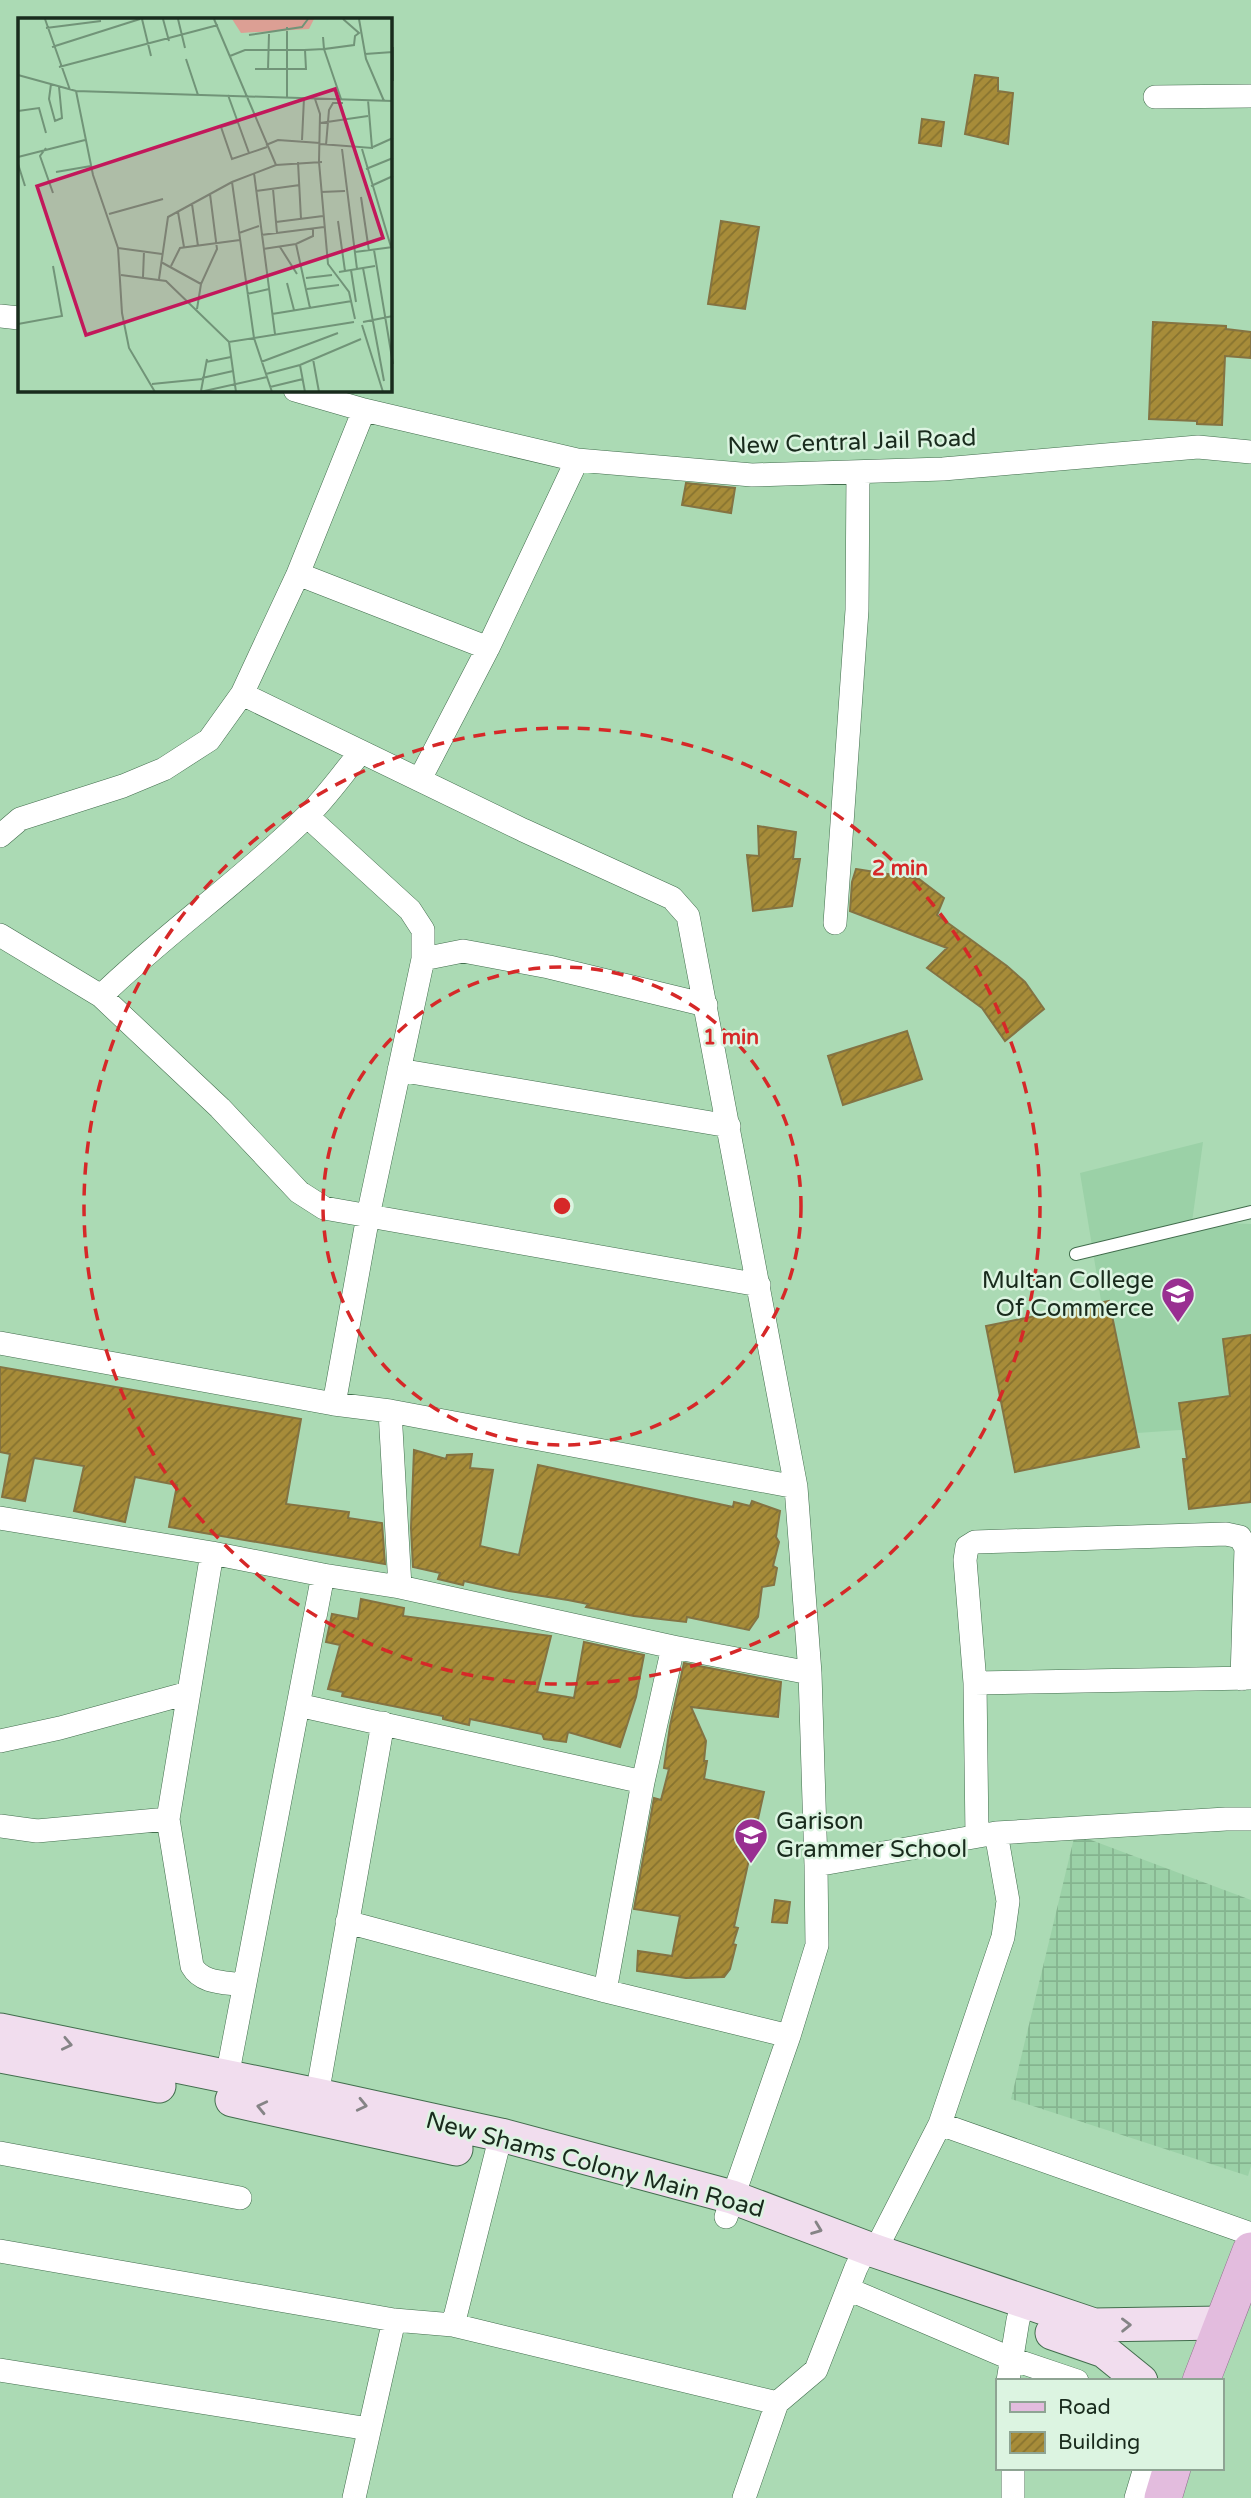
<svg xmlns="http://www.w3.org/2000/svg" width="1251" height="2498" viewBox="0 0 1251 2498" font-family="'Varela Round',sans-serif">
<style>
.built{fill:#9bd1a7}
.industrial{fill:url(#industrial-grid)}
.building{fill:url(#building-hatch);stroke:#847342;stroke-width:2}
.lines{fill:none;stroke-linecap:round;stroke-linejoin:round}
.service-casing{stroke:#426d4d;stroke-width:14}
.minor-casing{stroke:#426d4d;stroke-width:24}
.secondary-casing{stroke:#426d4d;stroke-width:35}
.primary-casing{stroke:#906c8c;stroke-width:38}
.service{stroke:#fff;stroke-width:12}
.minor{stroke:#fff;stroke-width:23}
.secondary{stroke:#f1ddee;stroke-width:33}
.primary{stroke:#e3bcde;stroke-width:37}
.oneway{stroke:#858486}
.ring{fill:none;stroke:#d62828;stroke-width:3.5;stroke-dasharray:12 9}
.labels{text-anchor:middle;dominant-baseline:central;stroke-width:5;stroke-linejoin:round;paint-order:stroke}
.street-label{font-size:24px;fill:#192b1d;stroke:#dcf4e1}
.poi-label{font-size:24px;fill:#192b1d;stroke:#dcf4e1;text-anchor:end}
.inset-road{fill:none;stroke:#719478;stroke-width:2}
.view{fill:#c2185b;fill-opacity:0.15;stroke:#c2185b;stroke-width:3.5}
.inset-edge{fill:none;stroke:#192b1d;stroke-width:3.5}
.centre{fill:#d62828;stroke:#dcf4e1;stroke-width:3.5}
.ring-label{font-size:21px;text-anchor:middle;font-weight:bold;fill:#d62828;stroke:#dcf4e1;stroke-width:5;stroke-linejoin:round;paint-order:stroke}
</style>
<defs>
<pattern id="industrial-grid" width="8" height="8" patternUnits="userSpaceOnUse" patternTransform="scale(1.75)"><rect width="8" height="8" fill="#9bd1a7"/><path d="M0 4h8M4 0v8" fill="none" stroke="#85b48f"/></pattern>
<pattern id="building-hatch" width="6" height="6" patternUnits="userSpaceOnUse" patternTransform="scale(1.75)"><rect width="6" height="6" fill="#a78c39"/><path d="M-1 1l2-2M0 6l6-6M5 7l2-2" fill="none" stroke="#87732f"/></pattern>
</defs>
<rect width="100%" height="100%" fill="#abdab4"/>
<!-- built -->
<path class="built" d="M1203,1142L1192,1222L1251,1224V1425L1123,1434L1080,1173Z"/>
<!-- industrial -->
<path class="industrial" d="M1075,1834L1251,1900V2166L1248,2176L1011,2099Z"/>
<!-- building -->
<path class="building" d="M975,75L998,78V91L1013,93L1008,144L965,134Z
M922,119L944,122L941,146L919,143Z
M721,221L759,227L745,309L708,304Z
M1153,322L1226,326V329L1251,332V358L1225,356L1222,425L1197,424V421L1149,419Z
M686,483L735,488L731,513L682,505Z
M758,826L796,832L793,859H800L792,906L753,911L747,855L759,856Z
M856,869L919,879L944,898L937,915L1007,966L1025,982L1044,1009L1005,1041L982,1008L927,968L947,948L850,911L852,882Z
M907,1031L922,1079L843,1105L828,1056Z
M1109,1301L1139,1447L1015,1472L986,1326Z
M1251,1335V1502L1189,1509L1183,1459H1187L1179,1403L1230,1396L1223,1339Z
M0,1367L301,1419L286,1504L349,1512L348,1518L382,1523L385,1564L169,1527L177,1485L135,1477L125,1522L74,1511L84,1466L34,1458L25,1501L2,1497L10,1454L0,1452Z
M414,1450L446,1459L447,1455L472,1454L470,1468L493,1470L480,1546L519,1555L538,1465L733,1507L734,1502L750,1506L752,1501L780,1511L776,1537L779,1542L773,1566L777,1568L774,1585L762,1587L758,1617L749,1630L687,1617L686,1622L634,1616L586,1607L588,1604L568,1600L509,1591L464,1581L463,1585L438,1579L440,1573L413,1567L411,1528Z
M361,1599L404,1608L403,1616L551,1636L537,1692L574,1698L584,1642L644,1655L636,1697L620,1747L568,1732L566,1742L544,1739L542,1734L470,1719L469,1725L443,1719V1716L342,1696L343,1692L328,1689L340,1645L326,1642L332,1614L358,1619Z
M684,1663L781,1682L778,1717L691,1707L706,1741L704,1761H707L704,1779L764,1792L734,1927L738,1928L733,1944L736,1945L730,1969L724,1977L686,1978L637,1971L638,1951L672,1956L680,1916L634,1909L654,1798L661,1800L669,1769L664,1768L670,1726Z
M775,1900L790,1902L787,1923L772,1922Z"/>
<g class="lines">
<!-- service casing -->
<g class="service-casing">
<path id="service" d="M1076,1254L1251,1212"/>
</g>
<!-- minor casing -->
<g class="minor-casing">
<path id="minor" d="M1155,97L1251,96
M0,316L19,318
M295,390L364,410L577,460L752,475L943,469L1198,447L1251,452
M298,574L488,648
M242,694L523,830L672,898L688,916L796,1487L810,1673L816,1865L817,1945L789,2036L726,2217
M420,779L488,648L577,460
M307,816L410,910L423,930V959L368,1216L334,1404
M0,836L20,819L123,786L164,769L209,740L242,694L298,574L364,410
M835,923L857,610L858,472
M0,935L101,996L220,1108L299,1192L324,1208L759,1285
M423,959L463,951L549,967L706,1005
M101,996C166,933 241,881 306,817C326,798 343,773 361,752
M399,1070L729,1126
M0,1343L334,1404L390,1411L796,1487
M390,1411L400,1587
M0,1518L212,1553L323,1575L400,1587L673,1647L810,1673
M212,1553L168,1819L192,1966C202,1984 225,1982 244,1985
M975,1683L1251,1678
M298,1705L643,1782
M0,1741L60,1728L188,1693
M0,1826L37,1831L168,1819
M977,1836L975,1683L965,1560L967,1547L975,1542L1226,1534L1240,1537L1246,1548L1242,1679
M816,1865L996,1833L1226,1819H1251
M347,1922L605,1991L789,2036
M605,1991L643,1782L673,1647
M227,2077L323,1575
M317,2095L383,1723
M940,2124L1251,2234
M0,2153L240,2198
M0,2251L394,2320L453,2325L777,2403
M875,2251L940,2124L1003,1937L1008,1901L996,1833
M848,2289L1012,2359L1077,2381
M453,2325L501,2135
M0,2370L369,2429
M1008,2381L1018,2320L1024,2301
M1013,2468V2498
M354,2498L394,2320
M744,2498L777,2403L816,2370L856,2268L866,2248
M1136,2498L1145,2468"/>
</g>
<!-- secondary casing -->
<g class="secondary-casing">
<path id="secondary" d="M0,2030L317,2095L501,2135L732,2197L875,2251L1094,2325L1222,2323
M0,2056L159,2086
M232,2100L456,2149
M1052,2333L1104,2351L1141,2381"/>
</g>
<!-- primary casing -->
<g class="primary-casing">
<path id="primary" d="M1201,2381L1251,2251
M1163,2498L1172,2468"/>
</g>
<!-- service -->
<use href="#service" class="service"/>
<!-- minor -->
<use href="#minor" class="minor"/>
<!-- secondary -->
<use href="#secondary" class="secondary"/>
<!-- primary -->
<use href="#primary" class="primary"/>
</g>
<!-- one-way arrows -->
<defs><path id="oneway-chevron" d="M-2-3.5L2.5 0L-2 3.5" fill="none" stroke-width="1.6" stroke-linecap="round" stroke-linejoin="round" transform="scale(1.75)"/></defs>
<g class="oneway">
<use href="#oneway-chevron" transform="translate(67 2044) rotate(12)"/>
<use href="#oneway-chevron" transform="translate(362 2105) rotate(13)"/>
<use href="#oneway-chevron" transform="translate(262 2107) rotate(-167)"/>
<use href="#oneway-chevron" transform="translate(817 2229) rotate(21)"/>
<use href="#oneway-chevron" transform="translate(1126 2325) rotate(-1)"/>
</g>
<!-- distance rings -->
<g class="ring">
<circle cx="562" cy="1206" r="239"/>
<circle cx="562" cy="1206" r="478"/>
</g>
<!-- icons -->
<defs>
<g id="university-pin" transform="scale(1.75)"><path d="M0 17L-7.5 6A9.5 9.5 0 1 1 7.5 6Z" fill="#992f91" stroke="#dcf4e1"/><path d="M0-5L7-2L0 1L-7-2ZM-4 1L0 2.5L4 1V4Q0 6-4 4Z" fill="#fff"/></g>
<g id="school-pin" transform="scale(1.75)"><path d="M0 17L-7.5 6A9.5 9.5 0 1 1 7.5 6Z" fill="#992f91" stroke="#dcf4e1"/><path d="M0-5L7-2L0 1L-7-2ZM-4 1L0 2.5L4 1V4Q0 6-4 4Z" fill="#fff"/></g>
</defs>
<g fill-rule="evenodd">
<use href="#university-pin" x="1178" y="1294"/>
<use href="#school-pin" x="751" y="1835"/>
</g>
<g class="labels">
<!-- street labels -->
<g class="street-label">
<text transform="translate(852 442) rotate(-2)">New Central Jail Road</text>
<text transform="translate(595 2165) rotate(15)">New Shams Colony Main Road</text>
</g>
<!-- poi labels -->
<g class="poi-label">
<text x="1154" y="1280">Multan College<tspan x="1154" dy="28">Of Commerce</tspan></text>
<text x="776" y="1821" text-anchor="start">Garison<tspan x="776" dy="28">Grammer School</tspan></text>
</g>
</g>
<!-- overview -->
<g transform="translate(18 18)">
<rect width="374" height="374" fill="#abdab4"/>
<path d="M214,1H296L291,11L223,15Z" fill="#dc9f94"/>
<path class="inset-road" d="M27,1L52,72M124,1L133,38M145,1L151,23M160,1L167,30M196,1L258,147M341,1L348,41L366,83M28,10L83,3M231,17L284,9L290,1M305,19L306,31L336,27L337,18L341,15L325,1M34,29L122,1M375,29V63M347,36L375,34M212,38L227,32H287M168,41L180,77M41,49L200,7M237,51H288L287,32L306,31L323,81M250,51L251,16M0,57L58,73L375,83M33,66L31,81L37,103L44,100L41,69M58,73L75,157L100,230L104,295L111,330L137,374M210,77L231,135M269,79V9M297,81L302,96L301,144L310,246L331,274L337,301M0,93L21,90L28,115M220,104L203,109L214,141L249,129M302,105L350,98M284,122L286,80M302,126L354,130L350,82M248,127L260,122L302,125M308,127L311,92L315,85H325M355,129L375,120M28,130L22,138L35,175M324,131L339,251M344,131L373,229M0,139L67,122M280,144L283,201M0,146L7,168M348,151L375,140M38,154L73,148M236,155L257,316M214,164L236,320L254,374M353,168L375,158M255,171L259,215M238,173L282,167M303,174L327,173M343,179L351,233M174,186L180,228M160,194L166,229M91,196L145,181M320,203L327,253M258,204L305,198M221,215L241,208M243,217L306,209M278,226L292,290M262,229L279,256M100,230L144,236M245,231L278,226L295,218V211M356,232L375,346M337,234L375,229M143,244L183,266M153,248L162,230L222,222M345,250L366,363M333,252L338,284M321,254L357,248M103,257L148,263L211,324L336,304M125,259L126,233M288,260L314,257M141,261L150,199L214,164L258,147L304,144M269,265L276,292M289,271L321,267M229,276L251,271M179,291L183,266L199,231L192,176M254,296L334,283M345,304L375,298M0,306L44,298L35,248M344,307L365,374M211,324L218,374M295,341L301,374M188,344L213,339M243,344L320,315M282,347L287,374M248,356L282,347L343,321M184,360L215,353M134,366L184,361M252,369L285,361M183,373L189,341M182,374L249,359"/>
<path class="view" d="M317,71L365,220L68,317L19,168Z"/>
<rect width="374" height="374" class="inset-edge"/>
</g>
<circle cx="562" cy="1206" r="10" class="centre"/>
<g class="ring-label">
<text x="900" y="875">2 min</text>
<text x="731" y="1044">1 min</text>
</g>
<!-- legend -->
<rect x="996" y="2379" width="228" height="91" fill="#dcf4e1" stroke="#8ea493" stroke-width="2"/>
<rect x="1010" y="2402" width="35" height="10" fill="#e3bcde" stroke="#8ea493" stroke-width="2"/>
<text x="1058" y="2414" font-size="21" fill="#192b1d">Road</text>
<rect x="1010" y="2432" width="35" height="21" fill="url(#building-hatch)" stroke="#8ea493" stroke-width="2"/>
<text x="1058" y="2449" font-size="21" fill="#192b1d">Building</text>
</svg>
